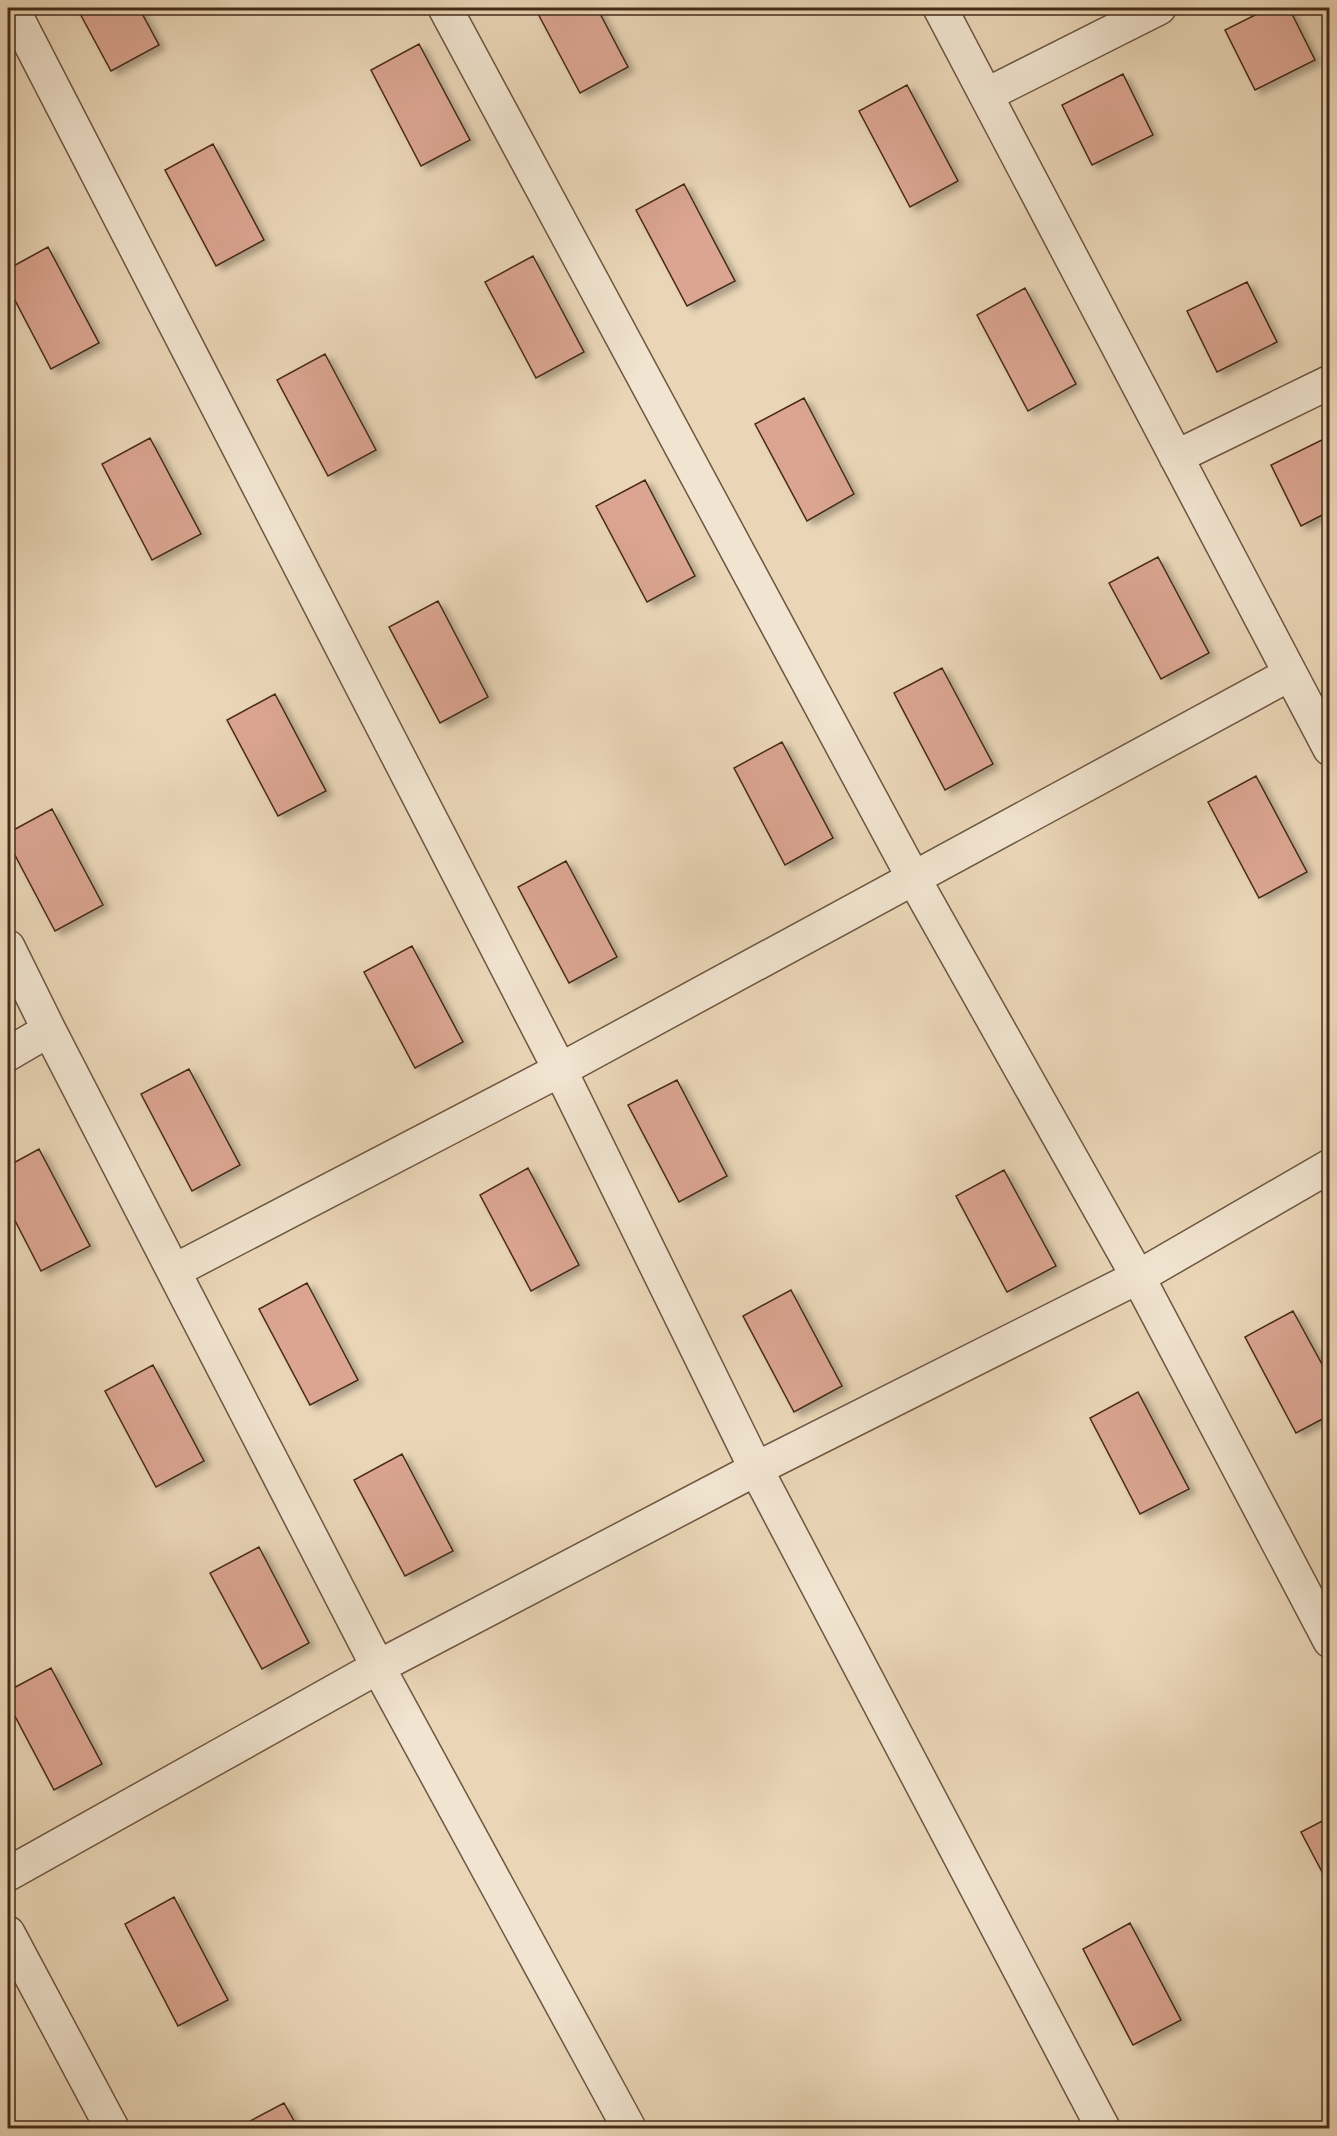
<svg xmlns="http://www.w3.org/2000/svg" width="1337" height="2136" viewBox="0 0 1337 2136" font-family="'IM FELL French Canon',serif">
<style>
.building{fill:#dba591;stroke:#452b18;stroke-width:1.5;filter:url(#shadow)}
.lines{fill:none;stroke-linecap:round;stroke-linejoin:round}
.street-casing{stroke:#6e5640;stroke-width:36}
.street{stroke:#f1e4d0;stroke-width:33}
</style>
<defs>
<filter id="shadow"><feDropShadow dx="6" dy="4" stdDeviation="3" flood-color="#0004"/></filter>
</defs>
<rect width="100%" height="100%" fill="#ead6b7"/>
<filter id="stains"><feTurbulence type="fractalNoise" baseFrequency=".00333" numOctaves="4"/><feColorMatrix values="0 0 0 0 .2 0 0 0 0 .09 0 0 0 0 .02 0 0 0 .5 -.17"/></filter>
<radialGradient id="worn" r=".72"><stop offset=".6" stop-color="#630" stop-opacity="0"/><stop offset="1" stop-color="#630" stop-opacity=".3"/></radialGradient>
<!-- building -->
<path class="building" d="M77,8H139L159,45L111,71Z
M535,8H597L628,67L580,93Z
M1269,8H1289L1315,60L1255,90L1225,30Z
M419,44L470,140L421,166L371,70Z
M1123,74L1153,135L1092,165L1062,105Z
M907,85L958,181L910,207L859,111Z
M213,144L264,240L216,266L165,170Z
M684,184L735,281L687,306L636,210Z
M48,247L99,343L51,369L8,287V269Z
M533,256L584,352L536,378L485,282Z
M1247,282L1277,342L1217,372L1187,311Z
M1025,288L1076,384L1028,411L977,315Z
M325,354L376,450L328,476L277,380Z
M804,398L854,494L807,521L755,424Z
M1330,436V511L1301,526L1271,465Z
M150,438L201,534L152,560L102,464Z
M645,480L695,576L647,602L596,506Z
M1158,557L1209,653L1161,679L1109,583Z
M438,601L488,697L440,723L389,627Z
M942,668L993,764L945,790L894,693Z
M275,694L326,791L278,816L227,720Z
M782,742L833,838L785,865L734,768Z
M1256,776L1307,872L1259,898L1208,802Z
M52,809L103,905L55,931L8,842V833Z
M566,861L617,957L569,983L518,887Z
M412,946L463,1042L415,1068L364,972Z
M189,1069L240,1165L192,1191L141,1094Z
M677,1080L727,1176L679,1202L628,1105Z
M39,1149L90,1246L41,1271L8,1207V1166Z
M528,1168L579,1265L531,1291L480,1195Z
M1004,1170L1056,1266L1007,1292L956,1196Z
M307,1283L358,1380L310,1405L259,1309Z
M791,1290L842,1386L794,1412L743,1316Z
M1293,1311L1330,1379V1415L1296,1433L1245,1337Z
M153,1365L204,1461L156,1487L105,1391Z
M1138,1392L1189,1489L1140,1514L1090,1418Z
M402,1454L453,1551L405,1576L354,1480Z
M259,1547L309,1643L262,1669L210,1573Z
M51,1668L102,1764L54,1790L8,1703V1691Z
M1330,1817V1887L1301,1832Z
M174,1897L228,2000L178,2026L125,1924Z
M1130,1923L1181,2020L1133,2045L1083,1949Z
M284,2103L298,2128H237Z"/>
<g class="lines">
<!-- street casing -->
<g class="street-casing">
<path id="street" d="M12,8L560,1070L756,1469L1103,2128
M445,8L914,879L1138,1277L1330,1641
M940,8L1330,749
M986,95L1159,8
M1176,457L1330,382
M8,947L49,1030L8,1054
M49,1030L378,1667L629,2128
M174,1271L560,1070L1290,674
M8,1874L378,1667L756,1469L1138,1277L1330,1166
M8,1933L112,2128"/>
</g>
<!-- street -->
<use href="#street" class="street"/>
</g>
<!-- margin -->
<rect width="1337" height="2136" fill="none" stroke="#ead6b7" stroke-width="30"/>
<rect x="9" y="9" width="1319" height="2118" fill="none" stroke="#452b18" stroke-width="3"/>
<rect x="15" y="15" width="1307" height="2106" fill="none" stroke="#452b18" stroke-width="1.5"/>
<rect width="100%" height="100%" filter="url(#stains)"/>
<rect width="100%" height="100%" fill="url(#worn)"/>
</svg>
